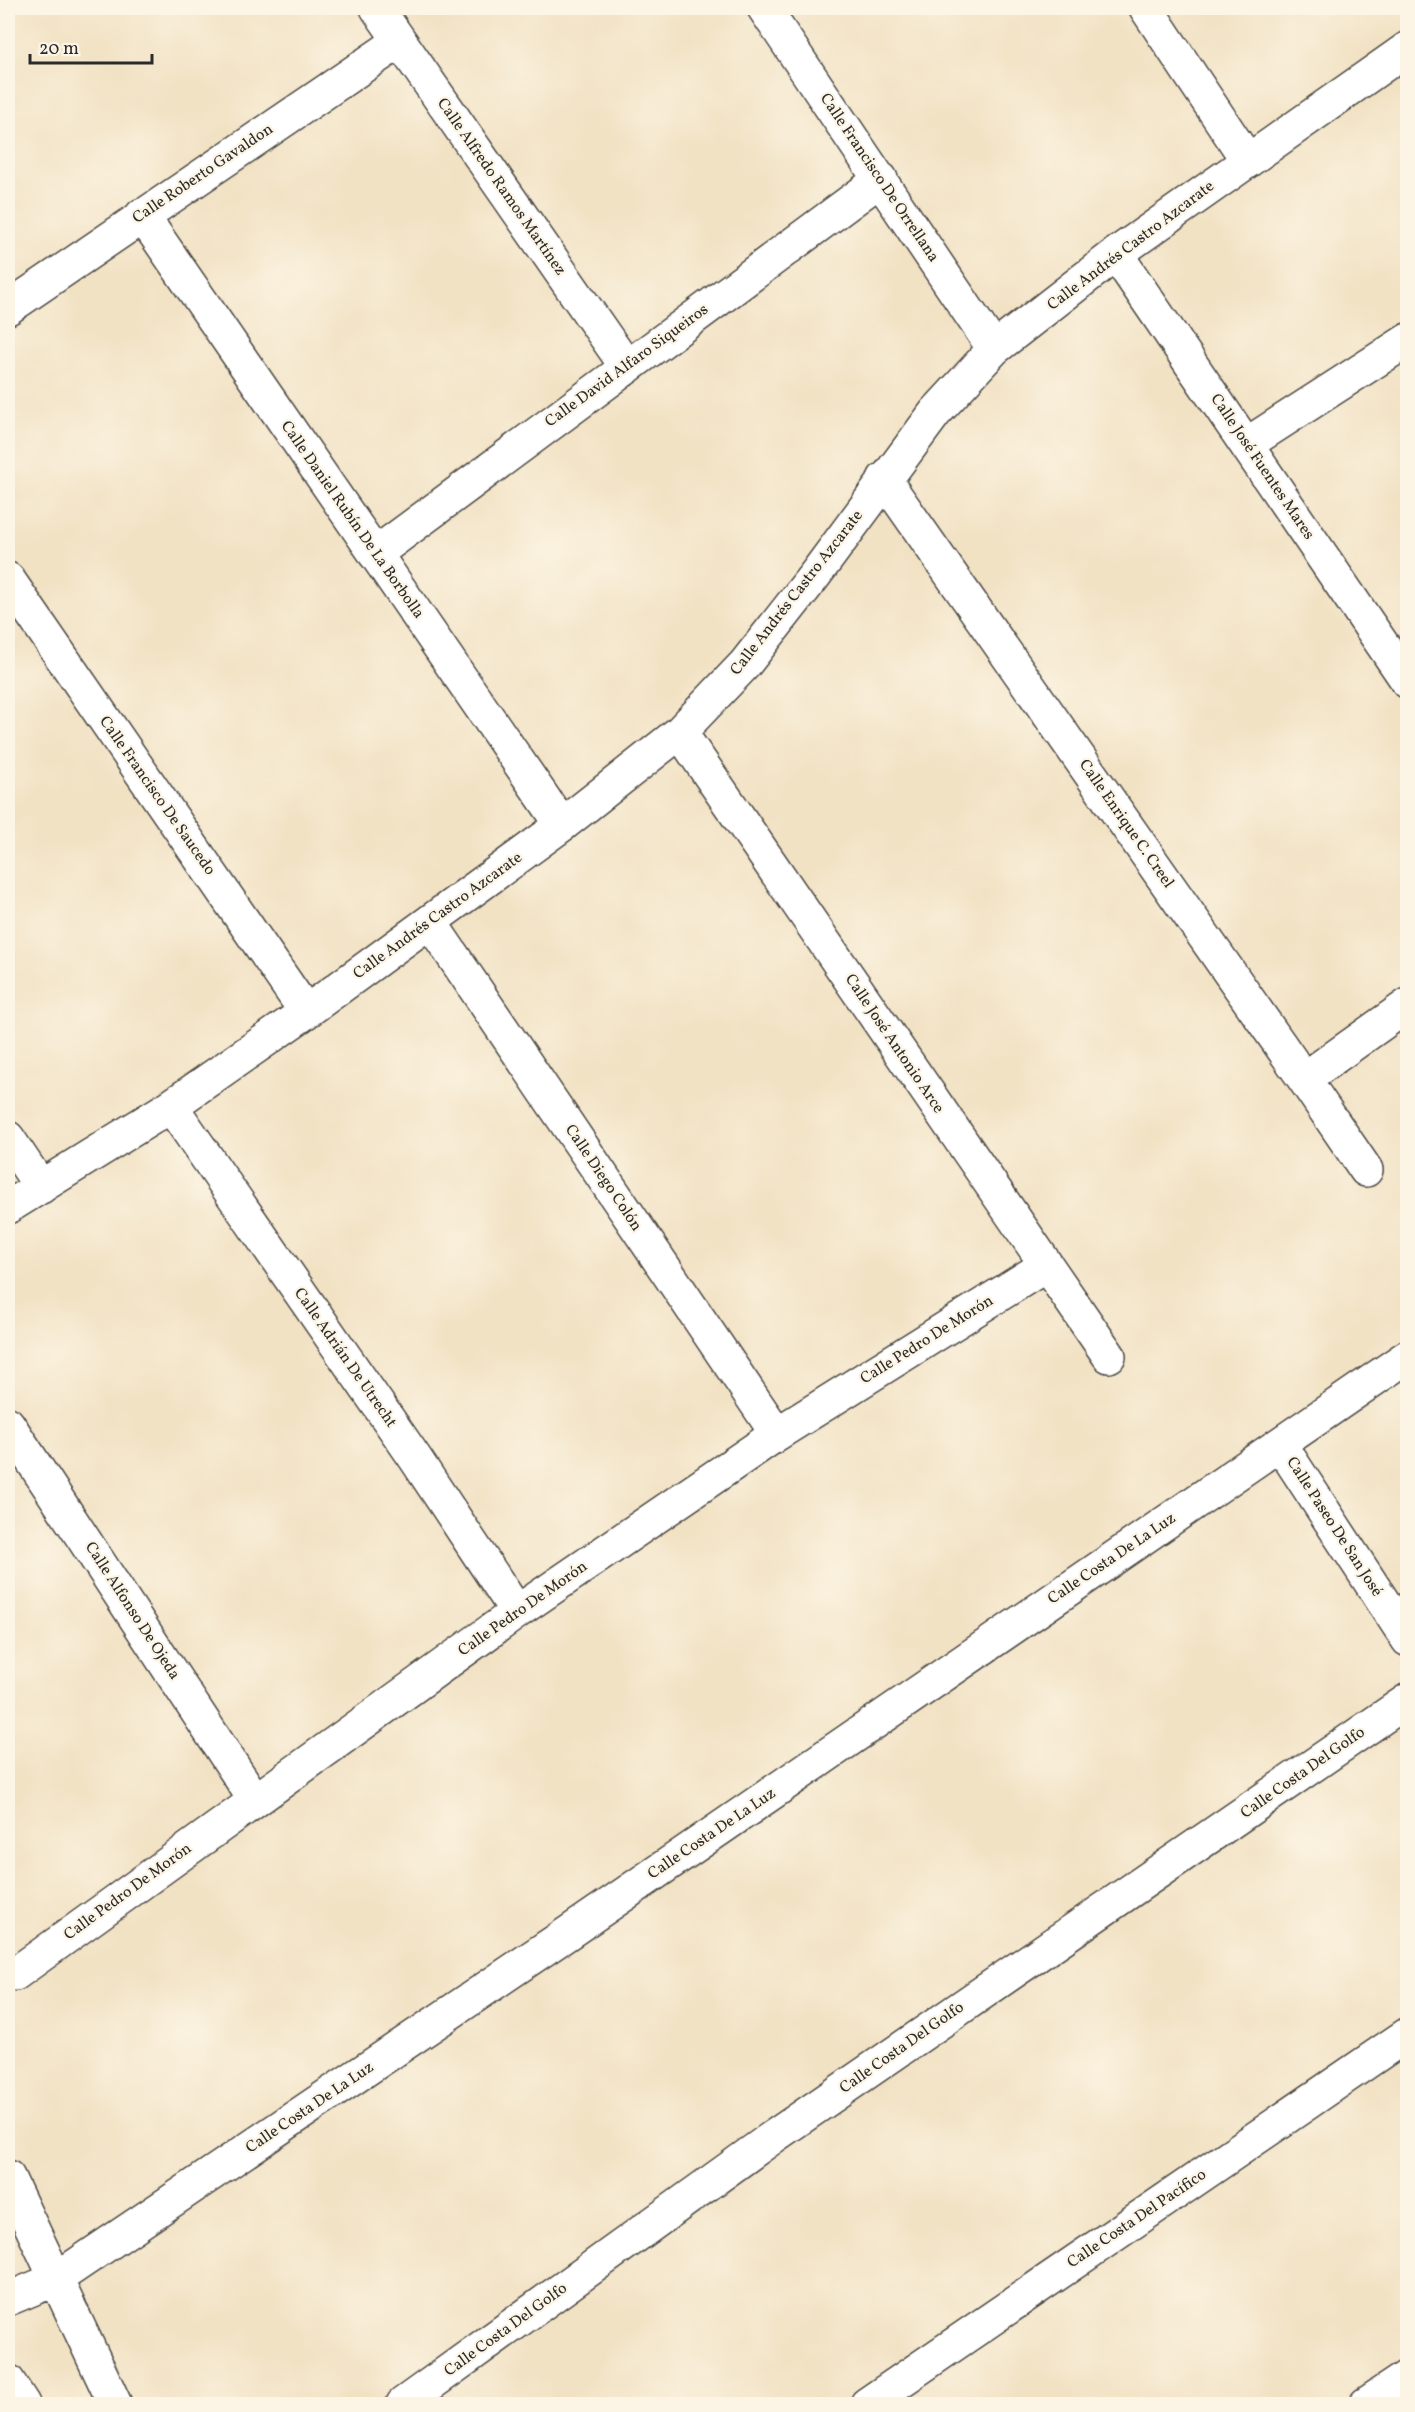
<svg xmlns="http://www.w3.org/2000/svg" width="1415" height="2412" viewBox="0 0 1415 2412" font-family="Vollkorn,serif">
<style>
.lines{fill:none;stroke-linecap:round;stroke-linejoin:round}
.minor-casing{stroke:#494642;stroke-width:36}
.minor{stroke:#fff;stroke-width:33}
.labels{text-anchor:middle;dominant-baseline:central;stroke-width:4.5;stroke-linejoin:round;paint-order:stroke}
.street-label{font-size:16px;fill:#2b2b2b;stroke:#fcf5e5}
</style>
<rect width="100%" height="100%" fill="#fcf5e5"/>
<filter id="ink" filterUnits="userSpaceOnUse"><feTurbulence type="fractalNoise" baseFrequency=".0167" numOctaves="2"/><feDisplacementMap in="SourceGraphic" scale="12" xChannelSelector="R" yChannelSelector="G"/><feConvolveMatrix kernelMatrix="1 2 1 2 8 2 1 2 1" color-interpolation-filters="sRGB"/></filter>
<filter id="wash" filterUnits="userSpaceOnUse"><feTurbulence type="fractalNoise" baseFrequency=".008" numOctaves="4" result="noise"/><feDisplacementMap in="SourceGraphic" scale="24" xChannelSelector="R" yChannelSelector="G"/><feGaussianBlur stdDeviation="1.35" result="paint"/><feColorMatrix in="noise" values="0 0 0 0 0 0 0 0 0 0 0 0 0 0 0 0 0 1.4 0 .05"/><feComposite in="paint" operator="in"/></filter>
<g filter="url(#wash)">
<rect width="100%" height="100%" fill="#f2e2c4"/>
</g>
<g filter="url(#ink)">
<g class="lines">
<!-- minor casing -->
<g class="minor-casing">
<path id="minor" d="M377,8L626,366
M764,8L994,349
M1146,8L1248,161
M142,215L562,825
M1116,254L1408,682
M8,308L400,41
M1247,444L1408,340
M884,479L1304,1079L1366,1170
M375,554L881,179
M8,579L306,1012
M680,732L1109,1356
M430,922L777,1434
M1304,1079L1408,1005
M171,1106L415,1458L517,1612
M8,1138L41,1187
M8,1207L171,1106L306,1012L562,825L680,732L745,664L815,575L935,413L994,349L1116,254L1408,48
M8,1424L255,1800
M1280,1444L1408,1640
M15,1974L517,1612L777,1434L1045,1266
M8,2177L115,2404
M8,2299L56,2279L568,1933L1408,1356
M8,2381L23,2404
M403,2404L773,2137L1408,1700
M867,2404L1408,2034
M1366,2404L1408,2376"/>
</g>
<!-- minor -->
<use href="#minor" class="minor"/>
</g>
</g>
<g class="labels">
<!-- street labels -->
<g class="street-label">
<text transform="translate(203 174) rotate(-34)">Calle Roberto Gavaldon</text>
<text transform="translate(879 178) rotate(56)">Calle Francisco De Orrellana</text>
<text transform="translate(501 187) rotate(55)">Calle Alfredo Ramos Martínez</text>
<text transform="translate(1131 246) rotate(-37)">Calle Andrés Castro Azcarate</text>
<text transform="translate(627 366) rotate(-36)">Calle David Alfaro Siqueiros</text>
<text transform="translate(1262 467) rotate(56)">Calle José Fuentes Mares</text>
<text transform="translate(352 520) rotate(55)">Calle Daniel Rubín De La Borbolla</text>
<text transform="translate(797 593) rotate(-52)">Calle Andrés Castro Azcarate</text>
<text transform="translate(157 796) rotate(55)">Calle Francisco De Saucedo</text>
<text transform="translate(1126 824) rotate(55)">Calle Enrique C. Creel</text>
<text transform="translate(438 916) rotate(-36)">Calle Andrés Castro Azcarate</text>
<text transform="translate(894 1044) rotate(56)">Calle José Antonio Arce</text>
<text transform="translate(603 1178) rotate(56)">Calle Diego Colón</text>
<text transform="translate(927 1340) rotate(-32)">Calle Pedro De Morón</text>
<text transform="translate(345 1358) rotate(55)">Calle Adrián De Utrecht</text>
<text transform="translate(1334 1527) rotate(57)">Calle Paseo De San José</text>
<text transform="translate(1112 1559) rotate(-34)">Calle Costa De La Luz</text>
<text transform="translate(523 1609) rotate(-35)">Calle Pedro De Morón</text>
<text transform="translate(132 1611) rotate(57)">Calle Alfonso De Ojeda</text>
<text transform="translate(1303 1773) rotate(-35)">Calle Costa Del Golfo</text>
<text transform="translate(712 1834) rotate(-34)">Calle Costa De La Luz</text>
<text transform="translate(128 1892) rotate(-36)">Calle Pedro De Morón</text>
<text transform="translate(902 2048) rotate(-35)">Calle Costa Del Golfo</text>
<text transform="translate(310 2108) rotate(-34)">Calle Costa De La Luz</text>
<text transform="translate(1137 2219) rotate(-34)">Calle Costa Del Pacífico</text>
<text transform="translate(506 2330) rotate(-36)">Calle Costa Del Golfo</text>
</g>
</g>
<!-- margin -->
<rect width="1415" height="2412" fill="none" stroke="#fcf5e5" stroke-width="30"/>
<!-- scale -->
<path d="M30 54v9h122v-9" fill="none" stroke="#2b2b2b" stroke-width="3"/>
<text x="39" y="54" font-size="18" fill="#2b2b2b" stroke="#fcf5e5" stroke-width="4.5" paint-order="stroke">20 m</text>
</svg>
